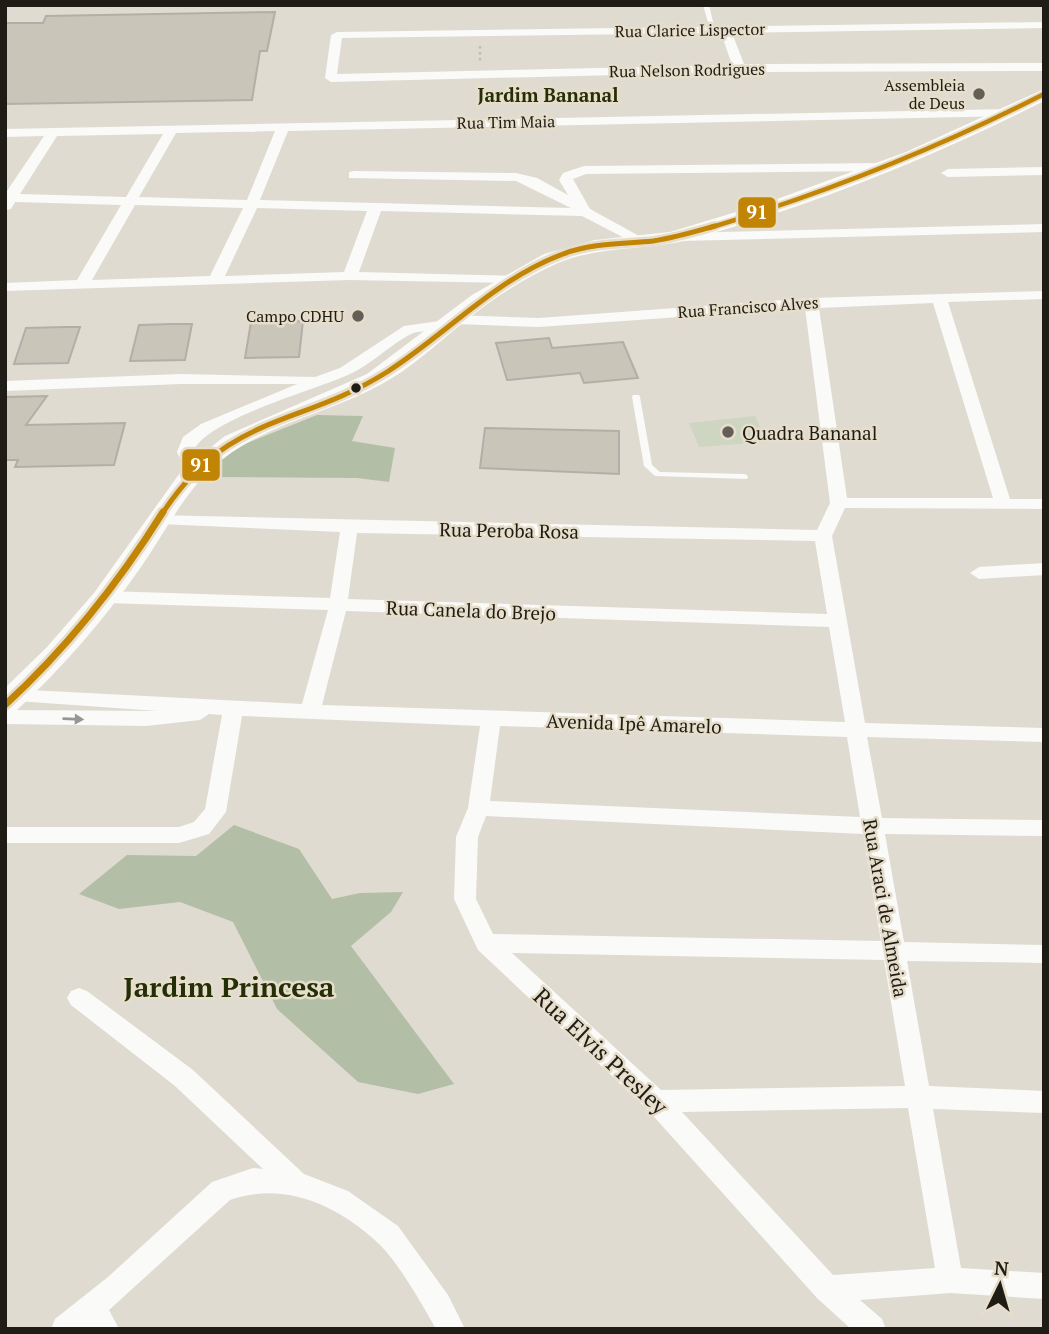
<svg xmlns="http://www.w3.org/2000/svg" width="1049" height="1334" viewBox="0 0 1049 1334" font-family="'PT Serif',serif">
<style>
.green{fill:#ced6c2}
.forest{fill:#b3bea6}
.building{fill:#cac5b9;stroke:#b2afa7;stroke-width:2}
.lines{fill:none;stroke-linecap:round;stroke-linejoin:round}
.path{stroke:#bdbcb9;stroke-width:2.5;stroke-dasharray:2.5 3.5;stroke-linecap:butt}
.lane{fill:#fafaf8;fill-rule:evenodd}
.street{fill:#fafaf8;fill-rule:evenodd}
.secondary{fill:#fafaf8;fill-rule:evenodd}
.bus-1-far2-casing{stroke:#e6decb;stroke-width:8}
.bus-1-far1-casing{stroke:#e6decb;stroke-width:10}
.bus-1-casing{stroke:#e6decb;stroke-width:12}
.bus-1-far2{stroke:#c18405;stroke-width:4.5}
.bus-1-far1{stroke:#c18405;stroke-width:5}
.bus-1{stroke:#c18405;stroke-width:7}
.oneway{fill:#979692}
.poi-dot{fill:#635f57;stroke:#e6decb;stroke-width:2.5}
.bus-dot{fill:#1f1c15;stroke:#e6decb;stroke-width:2.5}
.labels{text-anchor:middle;dominant-baseline:central;stroke-width:5;stroke-linejoin:round;paint-order:stroke}
.far-street-label{font-size:16px;fill:#1f1c15;stroke:#e6decb}
.far-poi-label{font-size:16px;fill:#1f1c15;stroke:#e6decb;text-anchor:end}
.far-quarter-label{font-size:19px;font-weight:bold;fill:#242e07;stroke:#e6decb}
.poi-label{font-size:19px;fill:#1f1c15;stroke:#e6decb;text-anchor:start}
.street-label{font-size:19px;fill:#1f1c15;stroke:#e6decb}
.near-street-label{font-size:23px;fill:#1f1c15;stroke:#e6decb}
.near-quarter-label{font-size:28px;font-weight:bold;fill:#242e07;stroke:#e6decb}
.line-badge{stroke:#e6decb;stroke-width:2.5}
.badge-label{font-size:19px;text-anchor:middle;font-weight:bold;fill:#fff}
</style>
<rect width="100%" height="100%" fill="#e0dbd1"/>
<!-- green -->
<path class="green" d="M755,416L767,442L699,447L689,423Z"/>
<!-- forest -->
<path class="forest" d="M317,415L363,416L352,441L395,448L389,482L357,478L206,477L230,450Z
M234,825L299,849L332,899L360,893L403,892L391,912L351,946L454,1084L418,1094L358,1082L277,1009L233,922L180,902L119,909L79,894L127,855L196,856Z"/>
<!-- building -->
<path class="building" d="M275,12L267,51H260L252,100L5,104V23H43L46,16Z
M303,321L299,357L245,358L251,322Z
M172,324H192L185,360L130,361L139,325Z
M65,327H80L68,363L14,364L26,328Z
M549,338L552,348L623,342L638,378L584,383L580,373L507,380L496,343Z
M47,396L26,425L125,423L114,465L15,467L18,460H5V397Z
M485,428L619,431V474L480,468Z"/>
<g class="lines">
<!-- path -->
<path class="path" d="M480,46V62"/>
<!-- lane -->
<path class="lane" d="M703,5H709L715,30L710,29Z
M633,395H639L640,397L652,465L660,472L744,474L747,475L748,477L747,479L655,476L644,466L632,397Z"/>
<!-- street -->
<path class="street" d="M1044,22V28L732,33L744,64L1044,63V71L739,72L331,82L325,78L331,35L337,32ZM721,33L732,65L337,74L342,38Z
M1008,109L1014,113L1012,116L288,131L260,200L571,208L516,181L349,178V172L354,171L516,173L537,178L568,195L559,180L563,173L584,166L883,163L889,167L883,171L586,174L573,179L590,209L641,237V243L636,244L582,216L381,211L359,272L519,276L521,279L514,283L350,280L5,291V283L77,280L121,205L15,202L11,209L5,210V194L44,136L5,137V129ZM275,131L247,200L139,197L176,133ZM163,134L126,197L20,194L57,136ZM135,205L243,208L210,276L92,280ZM257,208L367,211L344,272L225,276Z
M1044,167V175L948,177L941,173L948,169Z
M1044,224V232L680,241L673,237L680,233Z
M1044,291V299L948,302L1010,499H1044V509L845,508L832,536L865,723L1044,728V742L867,737L882,818L1044,820V836L885,834L904,942L1044,945V963L907,961L929,1086L1044,1091V1113L933,1109L961,1268L1044,1273V1299L950,1293L860,1300L882,1319L886,1329H851L817,1298L647,1109L478,950L454,899L456,837L468,808L480,726L242,716L226,812L209,834L179,843H5V827H179L194,822L205,809L222,715L209,714L200,720L146,726L5,724V710L158,711L17,701L7,694L10,689L302,704L328,610L106,603L97,597L106,591L330,598L340,532L159,524L150,519L153,515L817,530L830,503L805,308L539,327L456,324C447,335 424,328 411,334C389,345 371,365 348,375C315,390 204,420 193,452L201,469L193,474L187,473L177,452L183,437L201,424L297,384H181L5,391V381L181,374L315,377L340,368L404,326L447,320L454,315L539,318L811,298ZM933,303L993,498H847L819,308ZM357,533L815,541L827,614L348,599ZM346,611L829,627L845,722L322,705ZM500,726L847,737L860,817L490,801ZM486,816L863,834L881,941L493,934L476,899L478,837ZM512,953L884,960L905,1086L661,1090ZM908,1108L935,1268L833,1275L682,1112Z
M1044,563V575L979,579L970,573L979,567Z
M79,988L87,991L193,1070L304,1174L348,1191L398,1226L448,1295L465,1329H436C424,1307 396,1259 378,1243C337,1205 284,1181 230,1200L109,1310L119,1329H51L55,1319L108,1277L212,1182L253,1168L263,1169L175,1086L71,1005L67,998L71,991Z"/>
<!-- secondary -->
<path class="secondary" d="M1044,89V101C931,158 814,205 692,239C648,251 601,245 558,263C524,278 492,299 464,322C436,344 411,369 380,385C329,413 269,423 223,459C186,487 167,530 141,567C104,620 62,668 15,712L5,715V688L47,647L94,593L182,470L225,436L367,374L472,295L544,254L595,240L670,232L769,202L906,152Z"/>
<!-- bus-1-far2 casing -->
<g class="bus-1-far2-casing">
<path id="bus-1-far2" d="M709,228C825,193 936,149 1044,94"/>
</g>
<!-- bus-1-far1 casing -->
<g class="bus-1-far1-casing">
<path id="bus-1-far1" d="M162,514C228,412 298,428 387,372C448,333 494,280 563,254C592,243 623,244 653,241C674,238 694,232 715,226"/>
</g>
<!-- bus-1 casing -->
<g class="bus-1-casing">
<path id="bus-1" d="M5,705C67,648 118,584 163,512"/>
</g>
<!-- bus-1-far2 -->
<use href="#bus-1-far2" class="bus-1-far2"/>
<!-- bus-1-far1 -->
<use href="#bus-1-far1" class="bus-1-far1"/>
<!-- bus-1 -->
<use href="#bus-1" class="bus-1"/>
</g>
<!-- one-way arrows -->
<defs><path id="oneway-solid" d="M-6-.8H1V-3.2L6.5 0L1 3.2V.8H-6Z" transform="scale(1.75)"/></defs>
<use class="oneway" href="#oneway-solid" transform="translate(73 719) rotate(2)"/>
<!-- markers -->
<g class="poi-dot">
<circle cx="979" cy="94" r="7"/>
<circle cx="358" cy="316" r="7"/>
<circle cx="728" cy="432" r="7"/>
</g>
<circle class="bus-dot" cx="356" cy="388" r="6"/>
<g class="labels">
<!-- far-street labels -->
<g class="far-street-label">
<text transform="translate(690 30) rotate(-1)">Rua Clarice Lispector</text>
<text transform="translate(687 70) rotate(-1)">Rua Nelson Rodrigues</text>
<text transform="translate(506 122) rotate(-1)">Rua Tim Maia</text>
<text transform="translate(748 307) rotate(-4)">Rua Francisco Alves</text>
</g>
<!-- far-poi labels -->
<g class="far-poi-label">
<text x="965" y="85">Assembleia<tspan x="965" dy="18">de Deus</tspan></text>
<text x="344" y="316">Campo CDHU</text>
</g>
<!-- far-quarter labels -->
<g class="far-quarter-label">
<text x="548" y="94">Jardim Bananal</text>
</g>
<!-- poi labels -->
<g class="poi-label">
<text x="742" y="432">Quadra Bananal</text>
</g>
<!-- street labels -->
<g class="street-label">
<text transform="translate(509 530) rotate(1)">Rua Peroba Rosa</text>
<text transform="translate(471 610) rotate(2)">Rua Canela do Brejo</text>
<text transform="translate(634 723) rotate(2)">Avenida Ipê Amarelo</text>
<text transform="translate(886 908) rotate(80)">Rua Araci de Almeida</text>
</g>
<!-- near-street labels -->
<g class="near-street-label">
<text transform="translate(601 1051) rotate(43)">Rua Elvis Presley</text>
</g>
<!-- near-quarter labels -->
<g class="near-quarter-label">
<text x="229" y="986">Jardim Princesa</text>
</g>
</g>
<g class="line-badge">
<rect x="737" y="196" width="40" height="33" rx="7" fill="#c18405"/>
<rect x="181" y="448" width="40" height="34" rx="7" fill="#c18405"/>
</g>
<g class="badge-label">
<text x="757" y="219">91</text>
<text x="201" y="472">91</text>
</g>
<!-- border -->
<rect width="1049" height="1334" fill="none" stroke="#1f1c15" stroke-width="14"/>
<!-- north arrow -->
<g transform="translate(1000 1285) rotate(5)" stroke="#e6decb" stroke-width="5" paint-order="stroke">
<path d="M0-5L12 26L0 18L-12 26Z" fill="#1f1c15"/>
<text y="-10" font-size="19" font-weight="bold" text-anchor="middle" fill="#1f1c15">N</text>
</g>
</svg>
